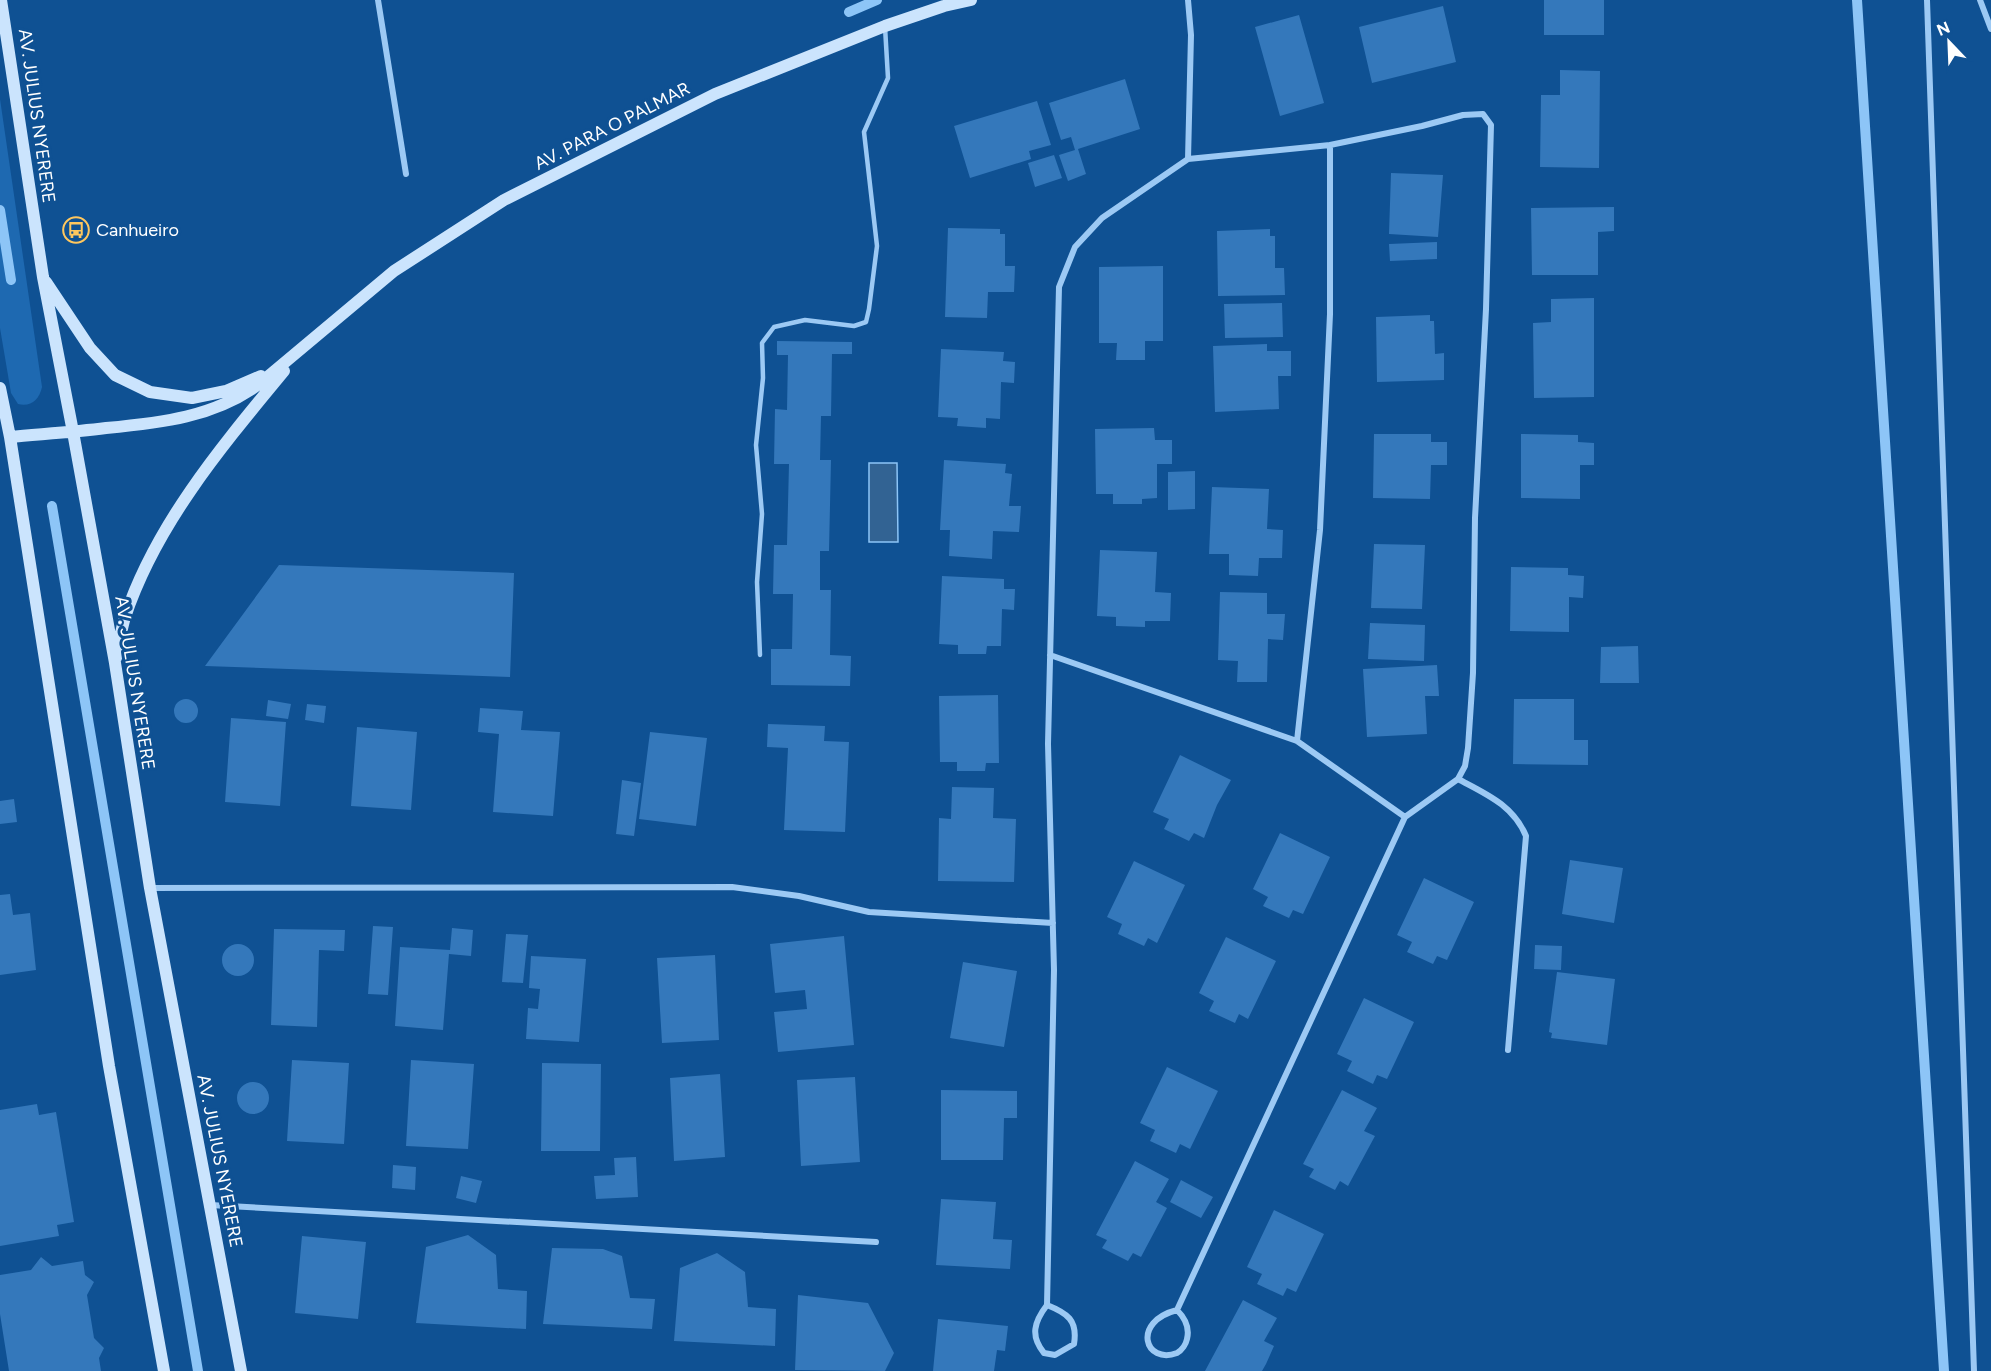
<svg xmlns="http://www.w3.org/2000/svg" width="1991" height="1371" viewBox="0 0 1991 1371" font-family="Figtree,sans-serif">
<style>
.green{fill:#1e69b1}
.water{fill:#326393;stroke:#8dc5f7;stroke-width:1.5}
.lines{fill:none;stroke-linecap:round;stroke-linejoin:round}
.stream{stroke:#8dc5f7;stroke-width:10}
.building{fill:#3478bb}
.service{stroke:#9cc9f4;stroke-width:4.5}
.minor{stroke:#9cc9f4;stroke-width:6}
.secondary{stroke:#cbe4fd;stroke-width:12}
.labels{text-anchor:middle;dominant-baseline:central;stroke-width:6;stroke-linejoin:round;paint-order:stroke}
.street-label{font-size:18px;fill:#fff;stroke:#0f5193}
.poi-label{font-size:18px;fill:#fff;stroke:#0f5193;text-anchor:start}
</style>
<rect width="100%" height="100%" fill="#0f5193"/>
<!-- green -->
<path class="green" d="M0,99L42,387C39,400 31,407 18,404L11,393L0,328Z"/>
<!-- water -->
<path class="water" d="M869,463H897L898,542H869Z"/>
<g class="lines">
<!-- stream -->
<path class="stream" d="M1857,0L1944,1371
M849,12L877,0
M0,210L11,280
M52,506L198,1371"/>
</g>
<!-- building -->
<path class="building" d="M1544,0H1604V35H1544Z
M1443,6L1456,62L1372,83L1359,27Z
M1299,15L1324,103L1280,116L1255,27Z
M1560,70L1600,71L1599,168L1540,167L1541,95H1560Z
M1125,79L1140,129L1078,149L1086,174L1068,181L1059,155L1075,150L1071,137L1061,140L1049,103Z
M1037,101L1051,145L1029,151L1031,159L970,178L954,126Z
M1054,155L1062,178L1035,187L1028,163Z
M1391,173L1443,175L1438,237L1389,234Z
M1614,207V231L1598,232V275H1532L1531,208Z
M948,228L1000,229V234H1005V266H1015L1014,292H988L987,318L945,317Z
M1270,229V236H1275V268H1284L1285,295L1218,296L1217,231Z
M1437,242V259L1390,261L1389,244Z
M1163,266V341H1145V360H1116L1117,343H1099V267Z
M1594,298V397L1534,398L1533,323L1551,322V299Z
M1282,303L1283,337L1225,338L1224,304Z
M1430,315V321H1434L1435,354L1444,353V380L1377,382L1376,317Z
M777,341L852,342V354H832L831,416H821L820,460H831L829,551H820V590H831L830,655L851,656L850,686L771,685V649H792L793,594H773L774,545H787L789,464H774L775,409L787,410L788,355H777Z
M1267,344V351H1291V376H1278L1279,409L1215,412L1213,346Z
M941,349L1004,352L1003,361L1015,362L1014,383L1001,382L1000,419L986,418V428L957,426L958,418L938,417Z
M1154,428L1155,440H1172V464H1157V498L1142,499V504H1113V494H1096L1095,429Z
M1374,434H1431V442H1447V465H1431L1430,499L1373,498Z
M1521,434L1578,435V442L1594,443V465H1580V499L1521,498Z
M944,460L1006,464L1005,473L1012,474L1009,506H1021L1019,532L993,531L992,559L949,556L950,530H940Z
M1195,471V509L1168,510V472Z
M1212,487L1269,489L1267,529L1283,530L1282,558H1259L1258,576L1229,575V554H1209Z
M1374,544L1425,545L1422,609L1371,608Z
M1100,550L1157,552L1155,592L1171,593L1170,621H1145V627L1116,626V617L1097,616Z
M279,565L514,573L510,677L205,666Z
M1511,567L1568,568V575L1584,576L1583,598L1569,597V632L1510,631Z
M942,576L1004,579V589H1015L1014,610L1002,609L1001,646H987L986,654H958V645L939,644Z
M1220,592L1267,593V614H1285L1283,640L1268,639L1267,682H1237L1238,661L1218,660Z
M1370,623L1425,625L1424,661L1368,659Z
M1638,646L1639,683H1600L1601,647Z
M1437,665L1439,696H1425L1427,734L1367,737L1363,669Z
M998,695L999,763H986L985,771H957V762H940L939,696Z
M174 711a12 12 0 1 1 24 0a12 12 0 1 1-24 0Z
M1514,699H1574V740H1588V765L1513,764Z
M268,700L291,704L288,719L266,716Z
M307,704L326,706L324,723L305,720Z
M480,708L523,711L521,730L560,732L553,816L493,812L499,734L478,732Z
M231,718L286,722L280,806L225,802Z
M768,724L825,726L824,741L849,742L845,832L784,830L788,748L767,747Z
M357,727L417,732L411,810L351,806Z
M650,732L707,738L696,826L639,819Z
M1180,755L1231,780L1217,805L1204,838L1194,833L1189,841L1164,829L1169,819L1153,812Z
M622,780L641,783L634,836L616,834Z
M952,787L994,788L993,818L1016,819L1014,882L938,881L939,818L951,819Z
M14,799L17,822L0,824V801Z
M1280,833L1330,857L1303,914L1293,910L1289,918L1263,906L1268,897L1253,889Z
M1570,860L1623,868L1614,923L1562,914Z
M1134,861L1185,885L1157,943L1148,938L1144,946L1118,934L1122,924L1107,917Z
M1424,878L1474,902L1447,960L1437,956L1433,964L1407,952L1412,942L1397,935Z
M10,894L13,915L30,913L36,970L0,975V895Z
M373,926L393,927L388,995L368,994Z
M452,928L473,930L471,956L449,954L443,1030L395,1026L400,947L450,950Z
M274,929L345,930L344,951L319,950L317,1027L271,1025Z
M506,934L528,935L523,983L502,982Z
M844,936L854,1045L778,1052L774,1012L807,1009L805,990L775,993L770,944Z
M1226,937L1276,961L1248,1019L1239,1014L1235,1023L1209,1011L1214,1001L1199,993Z
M222 960a16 16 0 1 1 32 0a16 16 0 1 1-32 0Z
M1535,945L1562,946L1561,970L1534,969Z
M715,955L719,1040L662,1043L657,958Z
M531,956L586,959L579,1042L526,1039L528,1008L538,1009L540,989L529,988Z
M963,962L1017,971L1004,1047L950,1038Z
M1557,972L1615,979L1607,1045L1551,1038L1552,1033L1549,1032Z
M1364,998L1414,1022L1387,1079L1377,1075L1373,1084L1347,1071L1352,1061L1337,1054Z
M292,1060L349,1063L344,1144L287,1141Z
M411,1060L474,1064L468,1149L406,1146Z
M542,1063L601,1064L600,1151H541Z
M1167,1067L1218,1091L1190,1149L1180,1144L1176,1153L1150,1141L1155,1130L1140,1123Z
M720,1074L725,1157L674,1161L670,1078Z
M855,1077L860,1162L801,1166L797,1080Z
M237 1098a16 16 0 1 1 32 0a16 16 0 1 1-32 0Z
M941,1090L1017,1091V1118H1004L1003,1160H941Z
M1342,1090L1377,1108L1364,1131L1375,1136L1348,1186L1340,1181L1335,1190L1309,1177L1314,1169L1303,1164Z
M37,1104L39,1115L56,1112L74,1222L57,1225L59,1236L0,1246V1110Z
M636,1157L638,1197L596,1199L594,1176L615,1175L614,1158Z
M1135,1161L1169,1179L1156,1202L1167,1208L1141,1257L1133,1253L1128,1261L1102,1248L1107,1240L1096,1235Z
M393,1165L416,1167L415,1190L392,1188Z
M461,1176L482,1181L476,1203L456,1198Z
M1181,1180L1213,1197L1201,1218L1170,1202Z
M941,1199L996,1202L993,1239L1012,1240L1010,1269L936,1265Z
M1274,1210L1324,1234L1296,1292L1287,1288L1283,1296L1257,1284L1262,1274L1247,1267Z
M468,1235L496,1255L498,1289L527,1291L526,1329L416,1323L426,1247Z
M302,1236L366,1242L358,1319L295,1313Z
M552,1248L603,1249L622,1256L630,1298L655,1299L652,1329L543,1324Z
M717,1253L745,1272L748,1307L776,1309L775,1346L674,1341L680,1268Z
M41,1257L52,1266L83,1261L85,1275L94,1282L87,1295L94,1338L104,1348L99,1358L101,1371H9L0,1314V1275L31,1270Z
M798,1295L868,1303L894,1353L885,1371L795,1370Z
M1243,1300L1277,1318L1264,1341L1274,1346L1266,1364L1262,1371H1205Z
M938,1319L1008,1326L1005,1351L997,1350L994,1371H933Z"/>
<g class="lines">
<!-- service -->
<path class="service" d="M760,655L757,582L762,514L756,445L763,378L762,343L774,327L805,320L854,326L866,322L869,309L877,246L864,132L888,78L885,27"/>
<!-- minor -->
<path class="minor" d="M378,0L406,174
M1927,0L1974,1371
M1980,0L1991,29
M1330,145L1422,126L1463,115L1483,114L1491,125L1486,309L1475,518L1473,673L1468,748L1465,766L1458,779L1405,817
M1188,159L1330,145V314L1320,530L1297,741
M1050,655L1297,741L1405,817L1177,1310C1131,1322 1145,1365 1177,1353C1182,1350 1186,1344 1187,1339C1190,1327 1185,1318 1177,1310
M1458,779C1486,794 1513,805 1526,836L1508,1050
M150,888L732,887L799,896L869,912L1053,923
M210,1205L876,1242
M1047,1305C1067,1313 1078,1320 1074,1344L1055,1355L1044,1353C1030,1336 1034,1322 1047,1305L1054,970L1048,744L1059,287L1075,247L1102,218L1188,159L1191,35L1188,0"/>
<!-- secondary -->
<path class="secondary" d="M1,0L43,277L73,432L115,663L150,888L241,1371
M46,282L90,348L115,375L150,392L192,398L226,391L261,376
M0,388L10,437L109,1066L164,1371
M10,437C42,434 74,432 106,428C161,423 214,417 259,384L394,271L504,200L715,94L885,26L944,6L971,0
M116,658C119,645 121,630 125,617C156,524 222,446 284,371"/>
</g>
<!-- icons -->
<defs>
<g id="bus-ring" transform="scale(1.35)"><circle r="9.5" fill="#0f5193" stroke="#ffc75e" stroke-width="1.5"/><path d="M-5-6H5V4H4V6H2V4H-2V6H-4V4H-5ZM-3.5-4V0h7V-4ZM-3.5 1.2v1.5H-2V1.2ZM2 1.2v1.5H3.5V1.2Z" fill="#ffc75e"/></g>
</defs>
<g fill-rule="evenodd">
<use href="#bus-ring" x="76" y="230"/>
</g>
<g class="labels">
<!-- street labels -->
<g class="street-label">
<text transform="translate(37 116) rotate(82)">AV. JULIUS NYERERE</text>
<text transform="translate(612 126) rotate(-27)">AV. PARA O PALMAR</text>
<text transform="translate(135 683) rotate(81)">AV. JULIUS NYERERE</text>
<text transform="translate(220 1161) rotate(79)">AV. JULIUS NYERERE</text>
</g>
<!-- poi labels -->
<g class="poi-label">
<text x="96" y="230">Canhueiro</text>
</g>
</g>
<!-- north arrow -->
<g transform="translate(1949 42) rotate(337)" stroke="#0f5193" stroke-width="4.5" paint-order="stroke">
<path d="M0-4.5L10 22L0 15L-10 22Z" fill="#ffffff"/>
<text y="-9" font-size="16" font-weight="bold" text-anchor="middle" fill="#ffffff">N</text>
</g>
</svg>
